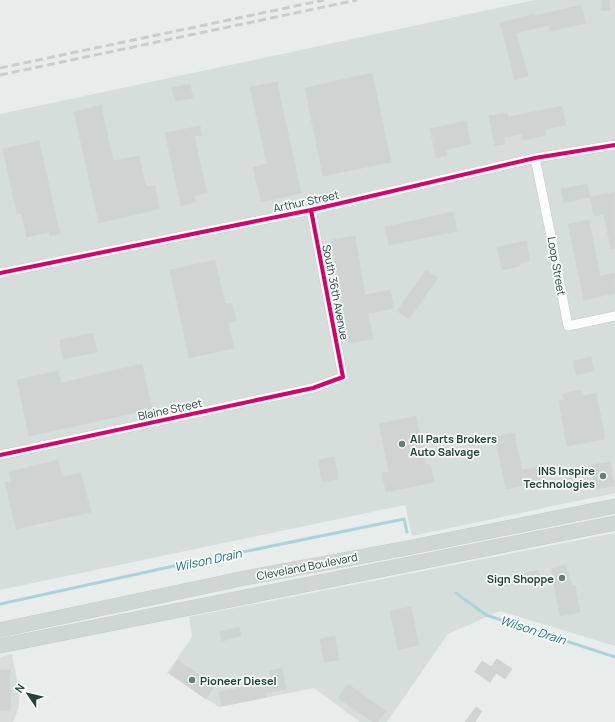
<svg xmlns="http://www.w3.org/2000/svg" width="615" height="722" viewBox="0 0 615 722" font-family="Manrope,sans-serif">
<style>
.built{fill:#d6dedb}
.lines{fill:none;stroke-linecap:round;stroke-linejoin:round}
.stream{stroke:#a9d4db;stroke-width:3}
.building{fill:#cfd4d2;stroke:#d1d6d4}
.street-casing{stroke:#c5cac8;stroke-width:10}
.primary-casing{stroke:#c3ccc9;stroke-width:15}
.street{stroke:#fcfcfc;stroke-width:9}
.primary{stroke:#cfd7d5;stroke-width:14}
.rail{stroke:#c9cdcc;stroke-width:3;stroke-dasharray:8 4;stroke-linecap:butt}
.cycleway-casing{stroke:#f7fbf9;stroke-width:6}
.cycleway{stroke:#d6006c;stroke-width:4}
.poi-dot{fill:#697e78;stroke:#f7fbf9;stroke-width:1.5}
.labels{text-anchor:middle;dominant-baseline:central;stroke-width:3.5;stroke-linejoin:round;paint-order:stroke}
.street-label{font-size:11px;fill:#24423a;stroke:#f7fbf9}
.poi-label{font-size:11px;font-weight:bold;fill:#24423a;stroke:#f7fbf9;text-anchor:start}
.water-label{font-size:12px;font-style:italic;fill:#1c6f80;stroke:#f7fbf9}
</style>
<rect width="100%" height="100%" fill="#e8edeb"/>
<!-- built -->
<path class="built" d="M535,0H615V493L412,536L405,505L0,590V114Z
M615,533V646L500,611L448,634L387,722H360L314,688L219,707L167,673L192,637L189,617Z
M12,654L19,691V707L13,722H0V657Z"/>
<g class="lines">
<!-- stream -->
<path class="stream" d="M456,593L486,615L615,657
M0,604L174,566L404,519L407,532"/>
</g>
<!-- building -->
<path class="building" d="M601,0H609L610,10L601,11Z
M581,5L586,23L550,31L549,25L516,33L528,76L515,80L500,23L534,14L535,16Z
M372,73L391,162L323,176L305,88Z
M277,82L301,193L261,202L253,167L267,164L250,87Z
M190,84L193,98L175,101L172,88Z
M101,105L113,161L139,156L146,187L155,185L159,209L99,223L74,112Z
M562,106L566,125L545,129L546,135L523,140L522,134L504,137L505,144L495,146L489,116L507,113L508,117Z
M466,121L471,144L445,150L447,155L436,158L430,129Z
M200,126L202,135L194,136L207,193L194,196L196,202L181,206L165,133Z
M39,141L60,234L50,236L49,232L27,237L21,213L17,214L3,149Z
M587,184L590,197L615,192V248L611,249L604,214L594,216L590,197L564,203L561,189Z
M453,212L457,231L389,245L385,227Z
M589,220L600,276L615,273V293L584,300L568,224Z
M355,236L365,295L390,290L394,308L368,314L373,339L349,343L331,240Z
M526,241L530,261L520,263V266L502,270L497,247Z
M215,260L225,304L232,303L236,321L228,323L234,348L189,358L170,270Z
M426,270L438,278L409,319L397,311Z
M93,333L97,352L63,359L60,340Z
M591,357L594,371L576,375L573,361Z
M142,364L152,409L29,436L17,380L58,371L61,383Z
M581,390L582,396L596,393L605,439L567,446L559,401L564,400L562,394Z
M416,416L426,465L430,464L434,482L386,492L382,473L389,472L379,424Z
M514,433L522,470L544,466L546,480L524,484L525,485L506,489L495,437Z
M334,457L338,479L322,482L318,460Z
M58,460L62,477L81,473L91,512L16,529L5,482L11,481L9,472Z
M610,462L614,486L595,489L591,465Z
M566,565L572,586L575,585L580,612L560,616L551,569Z
M538,570L540,578L499,587L498,583L522,574Z
M411,607L419,645L398,650L390,611Z
M239,627L241,636L222,641L220,632Z
M335,636L339,660L324,662L320,639Z
M497,659L512,669L505,679L496,673L490,682L475,672L482,661L491,667Z
M178,660L215,686L206,699L169,673Z
M282,668L286,689L266,693L267,697L222,706L219,692L271,682L269,671Z
M0,670H10L9,690H11L10,711H0Z
M348,684L386,711L378,722H373L338,698Z
M476,707L482,711L475,722H465Z"/>
<g class="lines">
<!-- street casing -->
<g class="street-casing">
<path id="street" d="M535,158L551,236L568,326L615,316
M0,273L311,210L535,158L615,145
M0,455L313,388L343,377L311,210"/>
</g>
<!-- primary casing -->
<g class="primary-casing">
<path id="primary" d="M0,630L245,578L407,548L615,506
M0,646L615,523"/>
</g>
<!-- street -->
<use href="#street" class="street"/>
<!-- primary -->
<use href="#primary" class="primary"/>
<!-- rail -->
<path class="rail" d="M0,68L324,0
M0,75L357,0"/>
<!-- cycleway casing -->
<g class="cycleway-casing">
<path id="cycleway" d="M0,273L311,210L535,158L615,145
M0,455L313,388L343,377L311,210"/>
</g>
<!-- cycleway -->
<use href="#cycleway" class="cycleway"/>
</g>
<!-- markers -->
<g class="poi-dot">
<circle cx="402" cy="444" r="4"/>
<circle cx="603" cy="476" r="4"/>
<circle cx="562" cy="578" r="4"/>
<circle cx="192" cy="680" r="4"/>
</g>
<g class="labels">
<!-- street labels -->
<g class="street-label">
<text transform="translate(306 201) rotate(-12)">Arthur Street</text>
<text transform="translate(557 266) rotate(80)">Loop Street</text>
<text transform="translate(336 292) rotate(79)">South 36th Avenue</text>
<text transform="translate(170 409) rotate(-12)">Blaine Street</text>
<text transform="translate(307 566) rotate(-11)">Cleveland Boulevard</text>
</g>
<!-- poi labels -->
<g class="poi-label">
<text x="410" y="438">All Parts Brokers<tspan x="410" dy="13">Auto Salvage</tspan></text>
<text x="595" y="470" text-anchor="end">INS Inspire<tspan x="595" dy="13">Technologies</tspan></text>
<text x="554" y="578" text-anchor="end">Sign Shoppe</text>
<text x="200" y="680">Pioneer Diesel</text>
</g>
<!-- water labels -->
<g class="water-label">
<text transform="translate(208 560) rotate(-12)">Wilson Drain</text>
<text transform="translate(533 630) rotate(18)">Wilson Drain</text>
</g>
</g>
<!-- north arrow -->
<g transform="translate(28 694) rotate(305)" stroke="#f7fbf9" stroke-width="3" paint-order="stroke">
<path d="M0-3L7 15L0 10L-7 15Z" fill="#24423a"/>
<text y="-6" font-size="11" font-weight="bold" text-anchor="middle" fill="#24423a">N</text>
</g>
</svg>
